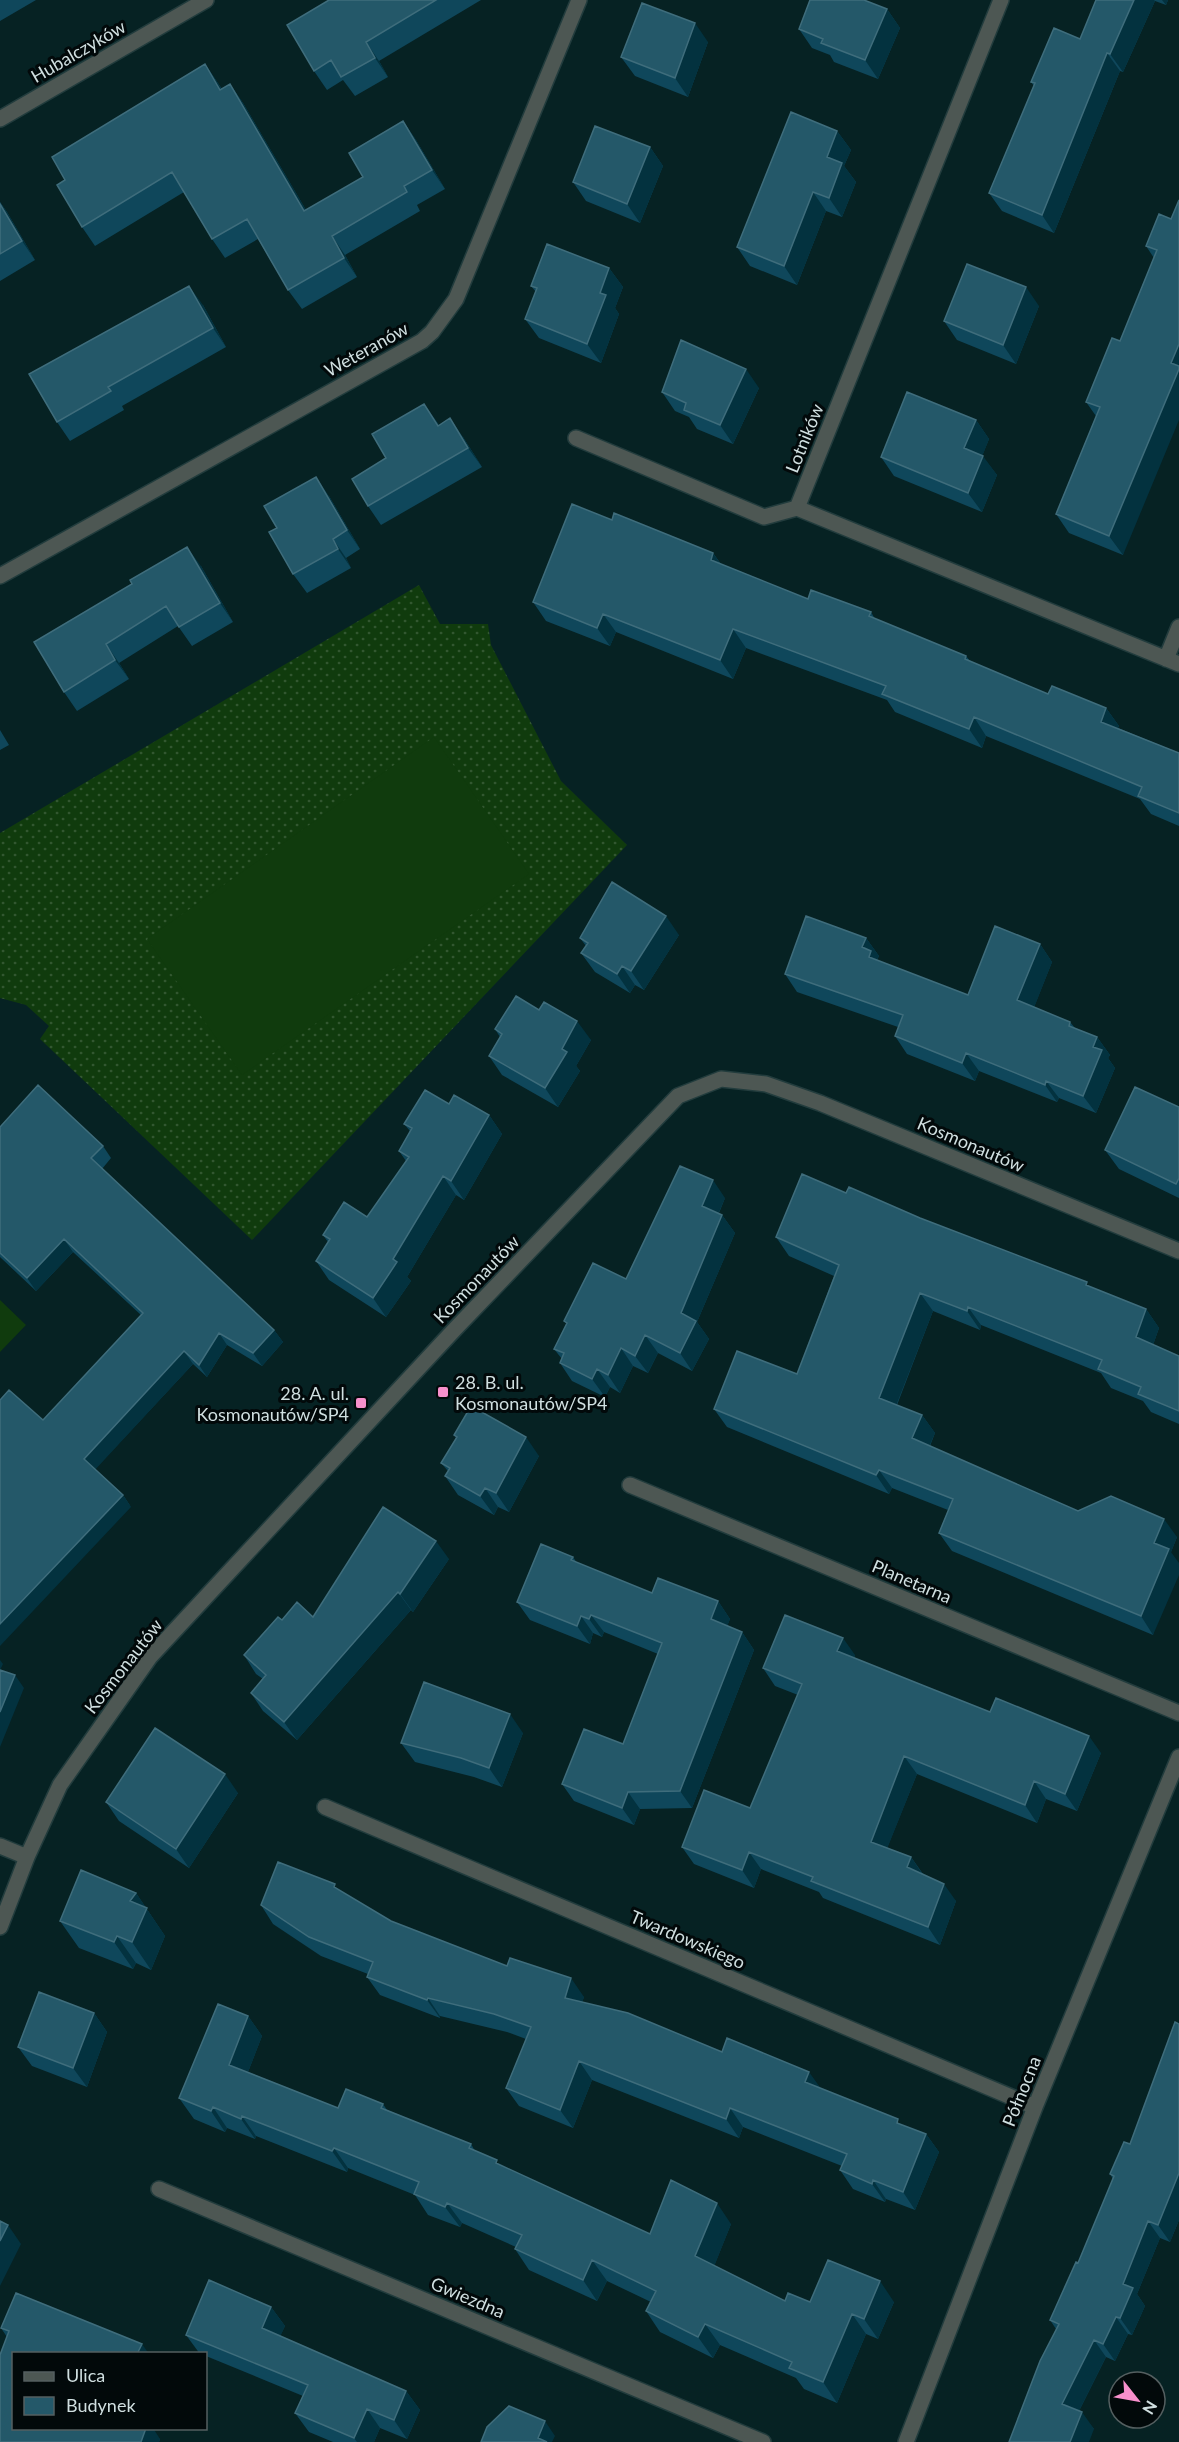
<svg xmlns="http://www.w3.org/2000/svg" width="1179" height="2442" viewBox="0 0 1179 2442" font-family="Lato,sans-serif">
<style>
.grass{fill:url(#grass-dots)}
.pitch{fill:#103b0d}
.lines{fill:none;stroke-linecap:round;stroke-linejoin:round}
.minor-casing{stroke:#223c3d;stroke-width:18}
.minor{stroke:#4d5753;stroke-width:15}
.wall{fill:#0f475b}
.shaded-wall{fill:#03323f}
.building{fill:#245869;stroke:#3f6d7c;stroke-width:1.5}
.poi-dot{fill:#f890cc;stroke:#02090a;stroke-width:2}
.labels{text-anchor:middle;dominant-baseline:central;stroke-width:6;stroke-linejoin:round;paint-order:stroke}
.street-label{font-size:18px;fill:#d0dfe0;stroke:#02090a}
.poi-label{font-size:18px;fill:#d0dfe0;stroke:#02090a;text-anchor:start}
</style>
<defs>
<pattern id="grass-dots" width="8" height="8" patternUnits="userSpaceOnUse" patternTransform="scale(1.5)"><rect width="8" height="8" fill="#103b0d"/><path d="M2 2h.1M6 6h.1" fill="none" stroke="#325730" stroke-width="1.8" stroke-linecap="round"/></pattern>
</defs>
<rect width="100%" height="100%" fill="#062223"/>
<!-- grass -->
<path class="grass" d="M419,585L440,624H488L491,645L561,781L627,845L252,1240L40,1039L49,1026L26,1005L0,998V833Z"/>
<!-- pitch -->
<path class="pitch" d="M434,737L529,874L242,1075L147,939Z
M0,1300L26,1325L0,1352Z"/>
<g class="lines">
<!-- minor casing -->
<g class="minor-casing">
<path id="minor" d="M0,119L206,0
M576,438L764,517L797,508
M797,508L1001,0
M797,508L1179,664
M0,576L422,341L432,332L456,299L579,0
M1166,659L1179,627
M630,1485L1179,1713
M325,1807L1035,2107
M0,1846L27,1857
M0,1927L27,1857L60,1785L150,1657L455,1329L678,1096L721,1079L766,1084L820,1103L1179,1251
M159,2189L763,2442
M906,2442L1035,2107L1179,1757"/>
</g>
<!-- minor -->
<use href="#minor" class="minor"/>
</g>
<!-- wall -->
<path class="wall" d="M0,0H36L0,21Z
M329,0H481L379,61L388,77L355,96L343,80L327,90L314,71Z
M1096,0H1168L1166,5L1155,1L1123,72L1120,71L1054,233L1002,211L989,193L1034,86L1031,82L1080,39Z
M869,2L887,9L900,28L878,79L834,62L830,55L812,48L799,29Z
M708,42L688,97L635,76L621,57Z
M205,64L222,89L230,84L243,103L306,210L363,177L403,121L416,140L445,189L417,205L420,211L345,255L357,277L302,309L288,290L258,239L225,258L212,239L184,192L95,246L82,227L65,180Z
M837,131L851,150L844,166L856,182L842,217L826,211L797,285L750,266L737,247Z
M650,147L663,166L640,223L586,201L573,182Z
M0,202L7,212L35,260L0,281Z
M1171,219L1123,555L1069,533L1056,514L1096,416L1086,402L1120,341L1154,258L1146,246Z
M609,268L623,287L615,308L619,314L601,363L539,338L525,319L536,292L531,286Z
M203,305L226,347L122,406L124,410L70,441L57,422Z
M1039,306L1016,364L957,340L944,321Z
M759,388L733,444L697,429L689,417L675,411L662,392Z
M976,420L989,439L982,456L997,475L982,512L894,476L881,457Z
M439,425L463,437L482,467L381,525L368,506Z
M329,496L360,549L346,558L351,568L307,593L293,574Z
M612,520L713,553L721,564L808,599L871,612L875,619L966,656L970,661L1048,694L1106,708L1119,726L1118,728L1179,753V826L1151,814L1140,799L986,736L982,748L895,712L887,700L746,648L733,679L616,632L610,646L546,621L533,602Z
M201,566L233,622L192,646L178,626L119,663L129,679L77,711L64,692L34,642Z
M0,730L9,745L0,750Z
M679,935L644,990L635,985L630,993L595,972L581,953L586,946L580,938Z
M866,938L879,956L877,960L968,995L1040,944L1052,962L1034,1007L1070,1022L1075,1028L1097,1037L1110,1055L1108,1058L1115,1068L1096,1113L1059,1098L1057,1102L979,1071L975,1081L907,1054L895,1036L898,1027L797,992L785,974Z
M539,1010L591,1040L576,1066L580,1071L558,1107L502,1075L489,1056L500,1037L495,1029Z
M449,1104L489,1115L502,1134L464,1200L456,1195L407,1277L411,1281L386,1317L329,1280L316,1261L328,1242L323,1235L367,1217L406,1161L399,1151L410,1131L404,1124Z
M1179,1107V1198L1119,1169L1105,1150Z
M0,1127L103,1146L111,1158L102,1169L274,1330L283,1342L262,1366L227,1345L207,1377L193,1364L95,1469L123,1495L131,1507L43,1420L141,1315L73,1252L36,1291L0,1257Z
M846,1193L920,1218L1146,1309L1159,1328L1153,1345L1179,1356V1424L1151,1412L1143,1401L1111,1388L1101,1373L981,1325L980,1330L933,1311L897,1405L922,1415L935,1433L930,1446L1078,1511L1177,1537L1171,1552L1153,1635L952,1551L939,1533L948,1510L892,1488L889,1494L727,1427L714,1409L797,1374L834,1276L789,1256L776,1237Z
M725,1198L719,1213L722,1215L735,1233L697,1322L709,1339L692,1371L658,1353L648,1373L633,1366L620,1393L610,1387L605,1397L572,1381L560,1363L562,1359L554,1349L567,1324L564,1321L626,1279Z
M454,1435L539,1456L509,1512L498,1507L494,1515L458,1495L445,1476L448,1471L441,1463L456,1438Z
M573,1557L577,1563L652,1593L718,1601L730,1619L727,1626L742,1632L754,1650L692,1808L640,1809L634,1825L574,1801L562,1784L623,1744L658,1654L604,1632L602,1637L593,1633L590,1644L530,1620L517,1602Z
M449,1559L413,1612L411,1610L297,1740L263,1711L251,1693L263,1679L256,1674L244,1655L313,1617Z
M855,1655L854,1658L927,1687L990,1712L1101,1753L1077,1811L1046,1799L1037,1823L917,1774L887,1848L911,1857L923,1874L956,1901L940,1945L823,1898L819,1892L761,1869L754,1888L694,1864L682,1847L750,1808L798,1695L775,1686L763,1668Z
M523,1733L502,1787L474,1777L415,1762L401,1743Z
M238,1793L189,1868L119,1821L106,1802Z
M339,1890L391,1921L584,1997L582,2002L722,2052L821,2089L902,2125L926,2134L939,2152L915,2210L886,2199L885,2202L853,2189L840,2170L842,2166L743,2127L739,2138L592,2080L573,2128L519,2106L506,2088L526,2039L507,2032L440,2016V2018L380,1995L367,1977L368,1974L321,1956L273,1924L261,1905Z
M136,1893L165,1936L151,1970L136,1963L133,1969L79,1948L60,1921Z
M94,2013L107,2032L87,2087L32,2066L18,2047Z
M248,2016L262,2036L248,2072L338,2108L383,2104L387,2110L471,2144L475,2151L502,2166L650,2234L731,2224L714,2266L785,2301L810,2302H894L878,2339L866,2334L837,2403L804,2389L796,2378L720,2345L713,2358L660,2332L646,2311L651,2302L607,2281L597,2301L529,2270L515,2249L516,2247L462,2223L460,2227L428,2215L415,2195L348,2168L347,2172L256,2136L255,2139L227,2128L225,2132L194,2119L179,2098Z
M1179,2024V2220L1170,2242L1160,2238L1137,2294L1145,2306L1132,2335L1128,2334L1115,2361L1106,2357L1079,2411L1094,2429L1009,2442L1056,2329L1050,2320L1078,2263L1113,2179L1110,2174L1130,2144Z
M16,2293L14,2354L160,2439L159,2442H0L7,2337L1,2328Z
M271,2307L285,2326L280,2336L406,2391L420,2410L407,2439L380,2428L374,2442H333L309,2432L295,2413L303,2396L206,2356V2354H200L186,2335Z"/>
<!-- shaded-wall -->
<path class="shaded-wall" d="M1134,0H1154L1155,1L1123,72L1110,54Z
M1162,0H1168L1166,5Z
M887,9L900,28L878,79L865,60Z
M695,23L708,42L688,97L675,78Z
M366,42L379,61L388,77L375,58Z
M1107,53L1120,71L1054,233L1042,215Z
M205,64L218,83L233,109L220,90Z
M230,84L243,103L318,230L304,211Z
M403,121L416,140L445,189L432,170Z
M837,131L851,150L844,166L856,182L842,217L829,198L827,157Z
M650,147L663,166L640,223L627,204Z
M813,192L826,211L797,285L784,266Z
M0,202L7,212L35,260L22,241L0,204Z
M332,236L345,255L357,277L344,258Z
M609,268L623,287L615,308L619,314L601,363L587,344L600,293Z
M189,286L203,305L226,347L213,328Z
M1026,287L1039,306L1016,364L1003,345Z
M1179,344V420L1123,555L1109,536L1171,363Z
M746,369L759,388L733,444L720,425Z
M424,404L438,423L451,445L438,426Z
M450,418L463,437L482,467L468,448Z
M976,420L989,439L978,467L964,448Z
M983,456L997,475L982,512L968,493Z
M316,477L329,496L360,549L347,530Z
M333,539L346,558L351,568L338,549Z
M187,547L201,566L233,622L220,603Z
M713,553L726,572L711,560Z
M603,614L616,632L610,646L597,628Z
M733,629L746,648L733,679L720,660Z
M106,644L119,663L129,679L115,660Z
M1106,708L1119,726L1113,740L1101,722Z
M974,717L986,736L982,748L969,729Z
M666,916L679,935L644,990L631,971Z
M866,938L879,956L877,960L882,974L862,947Z
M1040,944L1052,962L1030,1018L1017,1000Z
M622,966L635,985L630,993L617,974Z
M577,1021L591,1040L576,1066L580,1071L558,1107L545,1088L562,1049Z
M1097,1037L1110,1055L1108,1058L1115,1068L1096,1113L1083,1096L1093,1047Z
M966,1053L979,1071L975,1081L962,1063Z
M1046,1081L1059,1098L1057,1102L1045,1085Z
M489,1115L502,1134L464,1200L451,1181Z
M443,1176L456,1195L407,1277L411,1281L386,1317L373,1298L393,1259Z
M713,1180L725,1198L714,1224L702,1206Z
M722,1215L735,1233L697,1322L709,1339L692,1371L680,1353L681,1313Z
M64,1239L73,1252L36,1291L27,1278Z
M920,1293L933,1311L892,1416L879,1398Z
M968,1307L981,1325L980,1330L967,1311Z
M1146,1309L1159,1328L1149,1356L1136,1337Z
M274,1330L283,1342L262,1366L253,1353Z
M219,1333L227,1345L207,1377L199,1365Z
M645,1335L658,1353L648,1373L635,1356Z
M621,1348L633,1366L620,1393L608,1375Z
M184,1351L193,1364L93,1472L84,1459Z
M597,1369L610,1387L605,1397L592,1379Z
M922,1415L935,1433L925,1456L912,1438Z
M526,1437L539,1456L509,1512L496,1493Z
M879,1470L892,1488L889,1494L876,1475Z
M485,1488L498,1507L494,1515L480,1496Z
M123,1495L131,1507L0,1646V1624Z
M1164,1519L1177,1537L1171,1552L1179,1563V1575L1153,1635L1141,1616L1154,1543Z
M436,1541L449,1559L413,1612L400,1594Z
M398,1592L411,1610L297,1740L284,1722Z
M718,1601L730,1619L723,1637L711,1619Z
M591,1615L604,1632L602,1637L589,1619Z
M581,1616L593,1633L590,1644L577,1626Z
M742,1632L754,1650L692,1808L680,1791Z
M843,1638L855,1655L850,1668L837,1651Z
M0,1660L3,1664L0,1670Z
M15,1675L24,1688L0,1747V1712Z
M510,1714L523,1733L502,1787L489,1768Z
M1089,1736L1101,1753L1077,1811L1065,1794Z
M904,1756L917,1774L883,1859L871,1842Z
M225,1774L238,1793L189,1868L176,1849Z
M1034,1781L1046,1799L1037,1823L1025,1805Z
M628,1792L640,1809L634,1825L622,1808Z
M749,1852L761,1869L754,1888L742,1870Z
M911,1857L923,1875L907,1867Z
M944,1884L956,1901L940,1945L928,1927Z
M136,1893L165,1936L151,1970L132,1942L130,1901Z
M117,1936L136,1963L133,1969L114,1942Z
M571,1978L584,1997L578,2017L565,1998Z
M428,1998L440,2016V2018L427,2000Z
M94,2013L107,2032L87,2087L73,2068Z
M248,2016L262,2036L243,2085L229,2065Z
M579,2061L592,2080L573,2128L560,2110Z
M809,2072L822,2090L805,2082Z
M213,2107L227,2128L225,2132L211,2111Z
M730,2108L743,2127L739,2138L726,2119Z
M242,2116L256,2136L255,2139L241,2119Z
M926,2134L939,2152L915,2210L903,2192Z
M334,2148L348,2168L347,2172L332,2151Z
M1179,2173V2220L1170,2242L1158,2225Z
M873,2180L886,2199L885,2202L872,2184Z
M447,2203L462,2223L460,2227L445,2207Z
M717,2203L731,2224L710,2277L695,2256Z
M1148,2221L1160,2238L1137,2294L1145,2306L1132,2335L1120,2318L1123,2284Z
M8,2225L21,2244L0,2286V2241Z
M592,2260L607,2281L597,2301L583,2280Z
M880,2281L894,2302L878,2339L864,2319Z
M271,2307L285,2326L275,2347L262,2328Z
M852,2314L866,2334L837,2403L823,2382Z
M1116,2317L1128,2334L1115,2361L1103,2344Z
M705,2324L720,2345L713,2358L698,2337Z
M1094,2340L1106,2357L1074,2421L1062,2404Z
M142,2344L149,2354H137Z
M406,2391L420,2410L407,2439L394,2420Z
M367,2409L380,2428L374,2442H357L354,2438Z
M1082,2412L1094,2429L1089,2442H1070Z
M545,2421L555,2436L552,2442H541L538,2438Z
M146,2428H153L160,2439L159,2442H141Z"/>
<!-- building -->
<path class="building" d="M329,0H436L366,42L375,58L341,77L331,60L314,71L287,25Z
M810,0H864L887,9L865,60L821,43L823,39L799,29Z
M1096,0H1134L1110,54L1107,53L1042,215L989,193L1035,83L1031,82L1054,28L1080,39Z
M642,3L695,23L675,78L621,57Z
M205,64L220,90L230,84L304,211L363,177L349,153L403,121L432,170L404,186L407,192L332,236L344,258L288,290L247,219L212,239L172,172L82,227L57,185L65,180L52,157Z
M791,112L837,131L827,157L842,163L829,198L813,192L784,266L737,247Z
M595,126L650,147L627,204L573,182Z
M1179,200V344L1171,363L1179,366V369L1109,536L1056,514L1100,407L1086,402L1112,338L1120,341L1157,250L1146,246L1159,214L1171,219Z
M0,204L22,241L0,254Z
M547,244L609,268L600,293L606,295L587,344L525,319L537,288L531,286Z
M967,264L1026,287L1003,345L944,321Z
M189,286L213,328L108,387L111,391L57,422L29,374Z
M681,340L746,369L720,425L684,410L686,403L662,392Z
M907,392L976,420L964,448L983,456L968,493L881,457Z
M424,404L438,426L450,418L468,448L368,506L352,479L386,458L372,434Z
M316,477L347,530L333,539L338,549L293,574L269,532L277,528L264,506Z
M572,504L612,520L614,513L713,553L711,560L808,599L811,590L871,612L869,616L966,656L965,659L1048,694L1052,686L1106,708L1101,722L1179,753V813L1138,796L1142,787L974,717L969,729L882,694L886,686L733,629L720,660L603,614L597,628L533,602Z
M187,547L220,603L179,627L166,606L106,644L115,660L64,692L34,642L132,584L130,580Z
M612,882L666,916L631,971L622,966L617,974L581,953L588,943L580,938Z
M806,916L866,938L862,947L871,951L869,957L968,995L995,926L1040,944L1017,1000L1070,1022L1069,1026L1097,1037L1093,1047L1102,1050L1083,1096L1046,1081L1045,1085L966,1053L962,1063L895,1036L903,1015L785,974Z
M516,996L539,1010L544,1002L577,1021L562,1049L567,1052L545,1088L489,1056L502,1034L495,1029Z
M38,1085L103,1146L91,1158L274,1330L253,1353L219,1333L199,1365L184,1351L84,1459L123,1495L0,1624V1400L9,1390L43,1420L143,1313L64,1239L27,1278L0,1253V1127Z
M1135,1087L1179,1107V1178L1176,1184L1105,1150Z
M425,1090L449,1104L454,1095L489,1115L451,1181L443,1176L393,1259L397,1262L373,1298L316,1261L330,1239L323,1235L344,1202L367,1217L409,1157L399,1151L412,1128L404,1124Z
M680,1166L713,1180L702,1206L722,1215L681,1313L696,1321L680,1353L645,1335L635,1356L621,1348L608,1375L597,1369L592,1379L560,1363L564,1353L554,1349L567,1323L564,1321L593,1263L626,1279Z
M802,1174L846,1193L849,1187L920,1218L1087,1282L1086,1285L1146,1309L1136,1337L1179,1356V1411L1138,1394L1141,1387L1098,1369L1102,1360L968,1307L967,1311L920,1293L879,1398L922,1415L912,1438L1078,1511L1111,1496L1164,1519L1154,1543L1169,1549L1141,1616L939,1533L953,1499L879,1470L876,1475L714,1409L737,1351L797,1374L839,1265L776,1237Z
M471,1406L526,1437L496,1493L485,1488L480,1496L445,1476L450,1468L441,1463L457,1437L454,1435Z
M383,1507L436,1541L400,1594L398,1592L284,1722L251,1693L266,1675L244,1655L278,1617L282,1620L297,1602L313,1617Z
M541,1544L573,1557L571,1560L652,1593L658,1578L718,1601L711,1619L742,1632L680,1791L628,1792L622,1808L562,1784L584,1729L623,1744L662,1643L591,1615L589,1619L581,1616L577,1626L517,1602Z
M785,1615L843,1638L837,1651L927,1687L990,1712L996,1698L1089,1736L1065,1794L1034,1781L1025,1805L904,1756L871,1842L911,1857L907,1867L944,1884L928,1927L811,1881L813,1877L749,1852L742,1870L682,1847L704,1790L750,1808L802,1684L763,1668Z
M0,1670L15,1675L0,1712Z
M424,1682L510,1714L489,1768L461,1758L401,1743Z
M155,1728L225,1774L176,1849L106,1802Z
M278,1862L335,1884L334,1887L391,1921L507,1966L510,1958L571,1978L565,1998L628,2013L722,2052L727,2038L809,2072L805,2082L898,2119L897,2123L926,2134L903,2192L873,2180L872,2184L840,2170L847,2154L730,2108L726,2119L579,2061L560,2110L506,2088L531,2027L494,2014L428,1998L427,2000L367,1977L373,1962L309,1937L261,1905Z
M81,1870L136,1893L130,1901L147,1908L132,1942L117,1936L114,1942L60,1921Z
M39,1992L94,2013L73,2068L18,2047Z
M218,2004L248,2016L229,2065L338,2108L346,2089L383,2104L381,2108L471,2144L469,2148L497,2160L496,2163L650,2234L671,2180L717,2203L695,2256L785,2301L788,2293L810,2302L828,2260L880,2281L864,2319L852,2314L823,2382L789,2368L792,2362L705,2324L698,2337L646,2311L656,2291L592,2260L583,2280L515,2249L522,2235L447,2203L445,2207L414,2194L419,2182L334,2148L332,2151L242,2116L241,2119L213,2107L211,2111L179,2098Z
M1175,2022L1179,2024V2173L1158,2225L1148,2221L1123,2284L1133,2288L1120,2318L1116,2317L1103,2344L1094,2340L1062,2404L1082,2412L1070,2442H1009L1040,2361L1059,2324L1050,2320L1076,2262L1078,2263L1114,2176L1110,2174L1124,2142L1130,2144Z
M0,2221L8,2225L0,2241Z
M209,2280L271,2307L262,2328L406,2391L394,2420L367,2409L354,2438L295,2413L308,2385L186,2335Z
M16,2293L142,2344L137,2354H14V2428H146L141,2442H0V2355L9,2331L1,2328Z
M509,2406L545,2421L538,2438L547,2442H481L487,2427Z"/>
<!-- markers -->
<g class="poi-dot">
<rect x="437" y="1386" width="12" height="12" rx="3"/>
<rect x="355" y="1397" width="12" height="12" rx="3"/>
</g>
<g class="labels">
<!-- street labels -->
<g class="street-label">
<text transform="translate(78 51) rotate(-30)">Hubalczyków</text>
<text transform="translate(366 349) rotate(-29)">Weteranów</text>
<text transform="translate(804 438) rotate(-68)">Lotników</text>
<text transform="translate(971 1144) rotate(23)">Kosmonautów</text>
<text transform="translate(476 1279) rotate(-46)">Kosmonautów</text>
<text transform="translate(912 1581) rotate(23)">Planetarna</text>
<text transform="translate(123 1666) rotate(-52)">Kosmonautów</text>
<text transform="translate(688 1939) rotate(23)">Twardowskiego</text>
<text transform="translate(1021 2091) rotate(-68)">Północna</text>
<text transform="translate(468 2297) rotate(23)">Gwiezdna</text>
</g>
<!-- poi labels -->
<g class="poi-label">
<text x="455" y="1382">28. B. ul.<tspan x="455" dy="21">Kosmonautów/SP4</tspan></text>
<text x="349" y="1393" text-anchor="end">28. A. ul.<tspan x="349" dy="21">Kosmonautów/SP4</tspan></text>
</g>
</g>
<!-- legend -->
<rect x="12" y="2352" width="195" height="78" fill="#02090a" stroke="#545f60" stroke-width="1.5"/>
<rect x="24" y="2372" width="30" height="9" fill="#4d5753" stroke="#545f60" stroke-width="1.5"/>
<text x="66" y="2382" font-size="18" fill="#d0dfe0">Ulica</text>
<rect x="24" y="2397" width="30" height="18" fill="#245869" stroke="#545f60" stroke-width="1.5"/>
<text x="66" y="2412" font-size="18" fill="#d0dfe0">Budynek</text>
<!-- north arrow -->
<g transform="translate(1137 2400) rotate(121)"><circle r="28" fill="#02090a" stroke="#545f60" stroke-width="1.5"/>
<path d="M0-4.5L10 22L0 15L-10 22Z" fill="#f890cc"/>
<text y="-9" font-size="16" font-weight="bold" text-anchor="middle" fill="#d0dfe0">N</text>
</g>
</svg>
